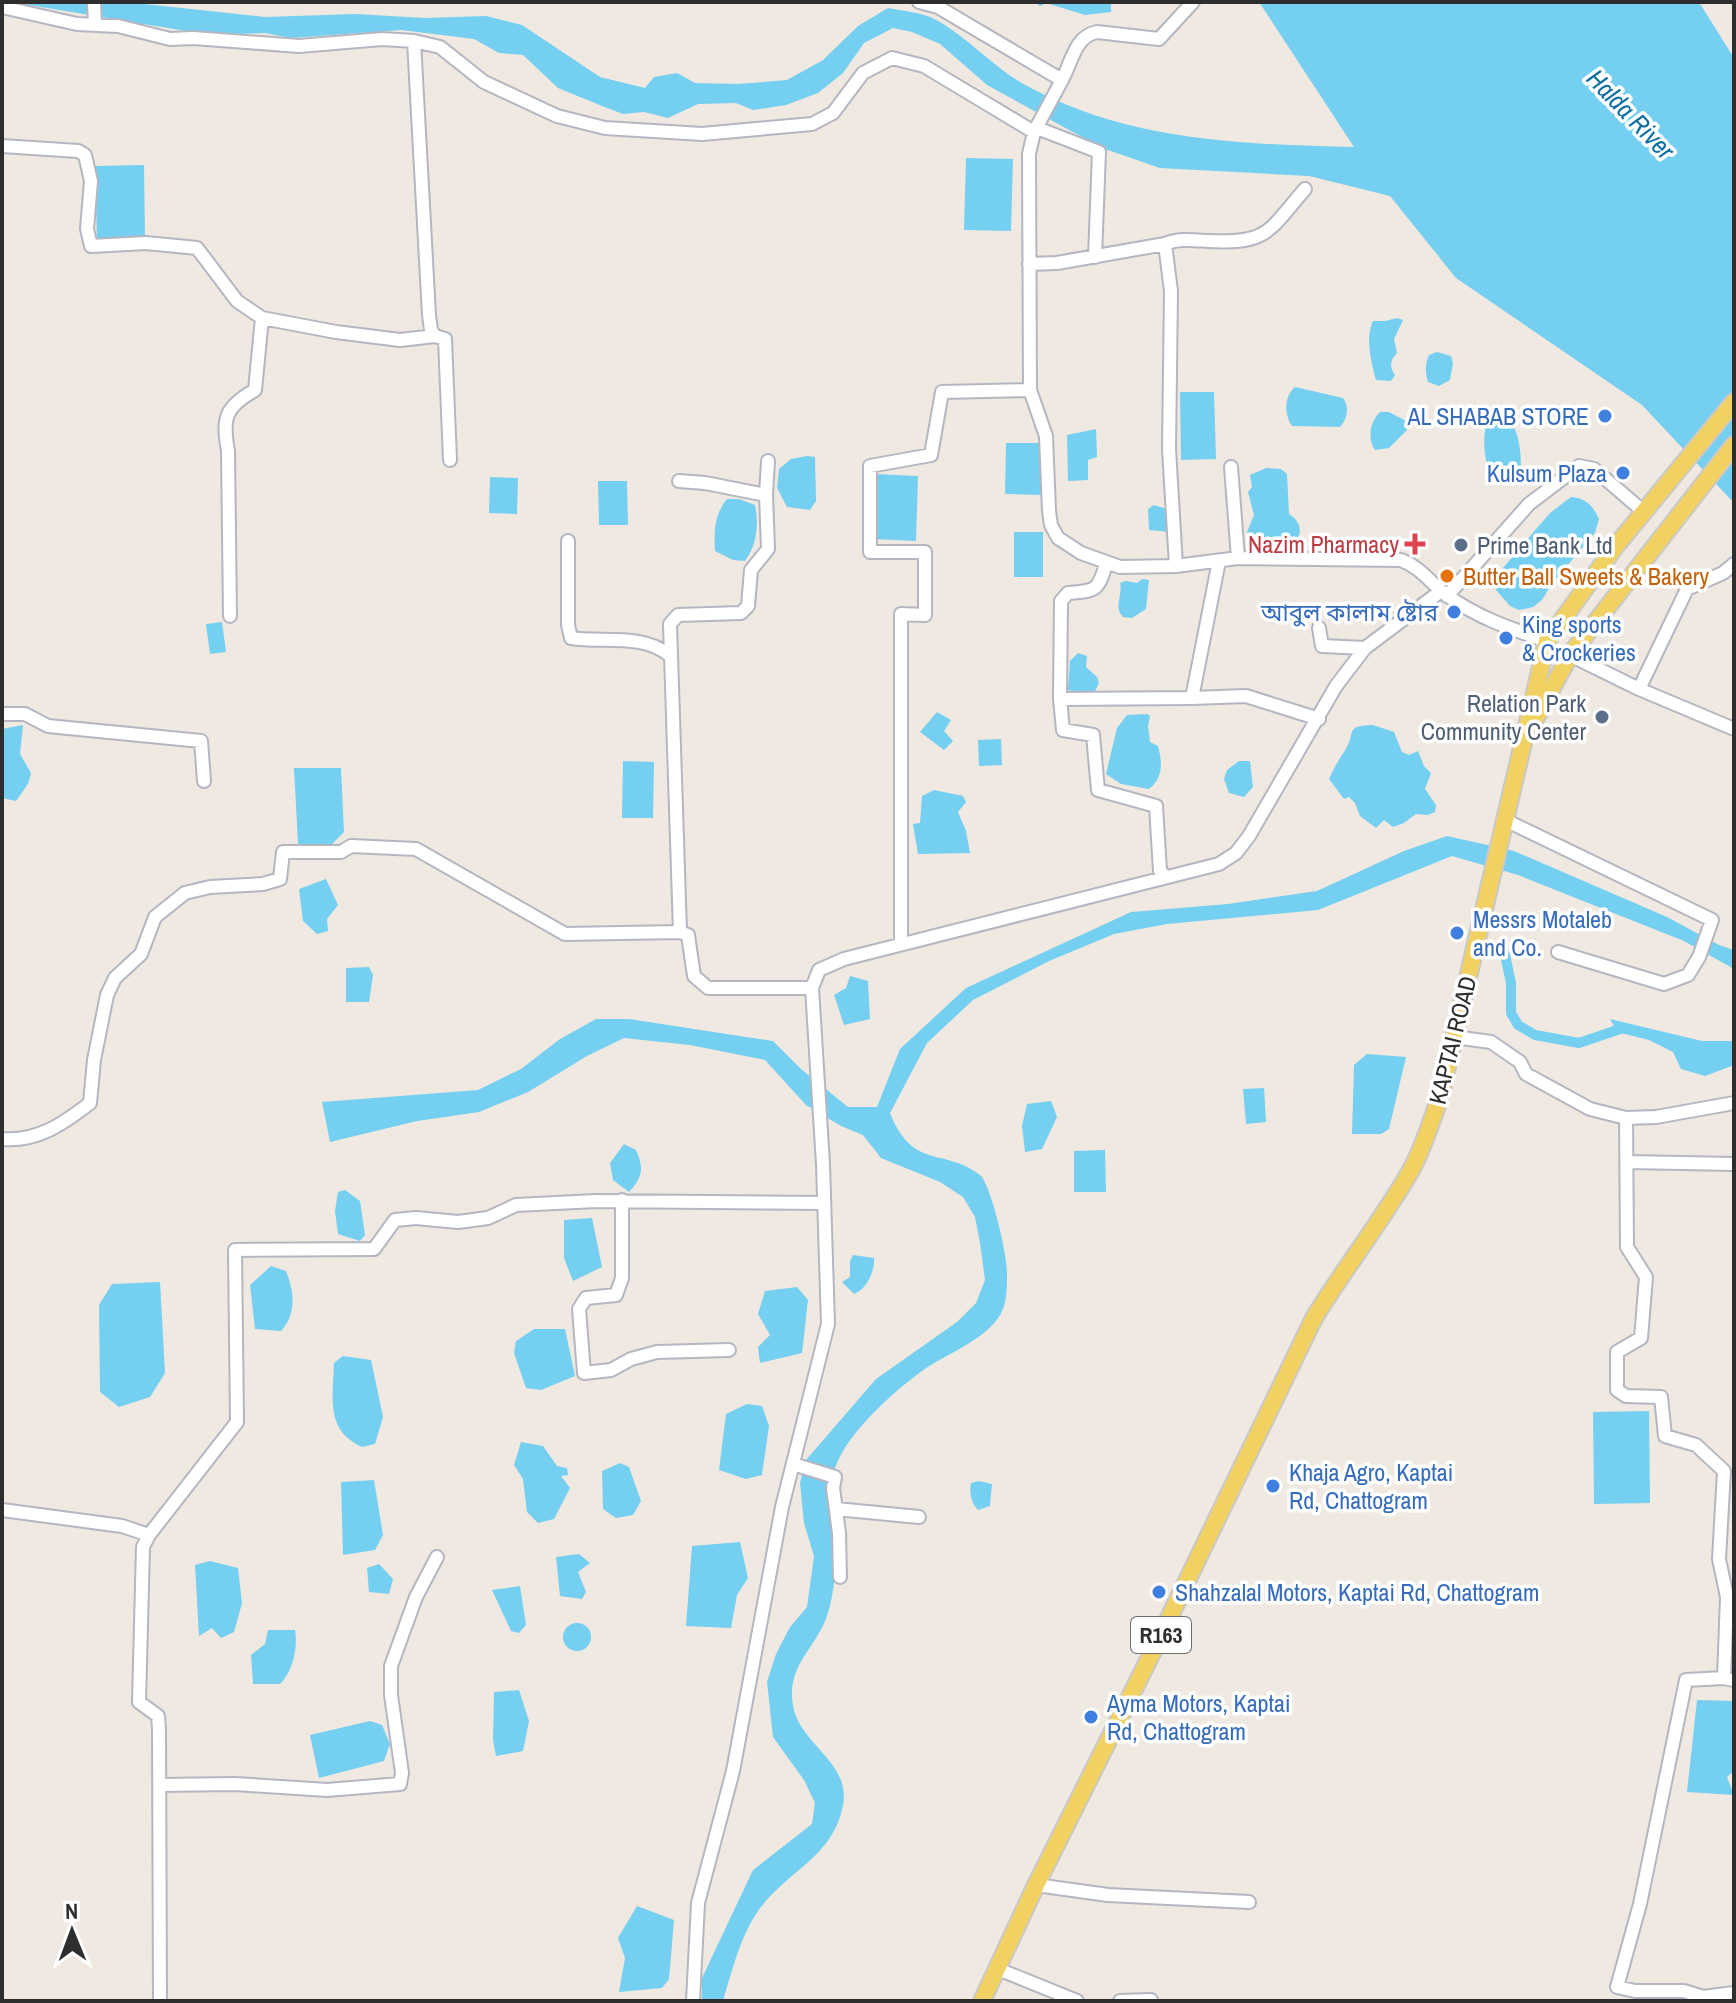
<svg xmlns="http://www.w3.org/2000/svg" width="1736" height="2003" viewBox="0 0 1736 2003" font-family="'Archivo Narrow','Noto Sans Bengali',sans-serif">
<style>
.water{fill:#75cff0}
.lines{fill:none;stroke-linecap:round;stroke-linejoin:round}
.canal{stroke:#75cff0;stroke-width:10}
.minor-casing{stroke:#b4b7c1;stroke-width:16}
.major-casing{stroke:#c9c9c9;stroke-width:20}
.minor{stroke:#fff;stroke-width:12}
.major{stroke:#f2d163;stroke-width:16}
.shop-dot{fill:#3f7fe0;stroke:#fff;stroke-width:3}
.health-dot{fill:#e0444e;stroke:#fff;stroke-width:3}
.service-dot{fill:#5c6f8a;stroke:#fff;stroke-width:3}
.food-dot{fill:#e8710a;stroke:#fff;stroke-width:3}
.labels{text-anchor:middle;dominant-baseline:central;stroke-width:7;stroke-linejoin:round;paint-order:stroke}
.shield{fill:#fff;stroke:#6d6d6d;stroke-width:2}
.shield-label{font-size:22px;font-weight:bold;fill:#2e2e2e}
.shop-label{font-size:24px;fill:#366cbe;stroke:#fff;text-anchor:start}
.health-label{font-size:24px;fill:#be3a42;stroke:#fff;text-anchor:end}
.service-label{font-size:24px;fill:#4e5e75;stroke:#fff;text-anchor:start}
.food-label{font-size:24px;fill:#c56008;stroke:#fff;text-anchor:start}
.street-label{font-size:24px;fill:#2e2e2e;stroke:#fff}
.water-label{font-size:26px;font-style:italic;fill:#0d6fa3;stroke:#fff}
</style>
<rect width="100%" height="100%" fill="#efe9e1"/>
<!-- water -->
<path class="water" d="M11,2H126L265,17L355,14L425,18L486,16L522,25L600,77L645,88L654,77L677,73L695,83L738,84L787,80L823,60L858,26L888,8C902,11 918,12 930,17C960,30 991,65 1020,82C1123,141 1238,144 1354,147L1259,2H1699L1734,58V503L1642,405L1456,278L1390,196L1309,176L1160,168L1102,148L987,85L940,44L912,32L893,28L864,43L843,73L818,93L786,105L753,110L736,103L698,104L668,118L644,112L623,114L602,106L558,88L523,55L499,53L474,39L401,30L290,38L265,33L210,35Z
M1035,2H1111V12L1085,15L1046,3L1040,6Z
M966,158L1013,159L1011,231L964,230Z
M144,165L145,240L97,242L95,166Z
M1397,318L1403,320L1394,339L1397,353C1390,360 1389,367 1395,375L1391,381L1376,380C1371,362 1365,338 1373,321H1385Z
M1437,352L1451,356L1453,363L1450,380L1439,386L1428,382C1425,372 1425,364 1429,355Z
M1295,387L1343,398C1350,408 1347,419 1340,427L1292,426C1284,415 1284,396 1295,387Z
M1180,392H1214L1216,459L1181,460Z
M1380,412H1389L1406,421L1407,430L1389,448L1375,450C1367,438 1370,422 1380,412Z
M1490,415L1507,417C1520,432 1521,452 1521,471C1514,474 1503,480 1496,476C1481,469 1482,426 1490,415Z
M1096,429L1097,457L1088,460V480L1068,481L1067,435Z
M1006,443H1042L1041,495L1005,494Z
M807,456L815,457L816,501L810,510L787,507L777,488L779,469L791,459Z
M1266,468L1281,469L1287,474L1289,514C1302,523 1303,532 1294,544L1250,542L1247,532L1254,515L1248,492L1252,487L1250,475Z
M876,474L918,476L916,541L873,539Z
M490,477L518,478L517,514L489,513Z
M598,481H627L628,525H599Z
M1571,497C1586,498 1593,506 1599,519L1595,533L1551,585L1542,600L1533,607L1519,610L1510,606L1490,583L1550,513Z
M727,499H739L755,505C759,524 757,545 745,561L733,560L715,551C714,531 714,515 727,499Z
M1154,505L1170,510V532L1149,530L1148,509Z
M1014,532H1043V577H1014Z
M1142,579L1149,580L1146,609L1132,618L1123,617C1113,607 1123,596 1120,583L1126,581L1137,583Z
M222,622L226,652L210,654L206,624Z
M1078,653L1087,656L1086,667L1097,677L1099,683L1093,695L1068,690L1070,661Z
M937,712L951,720L944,731L953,741L944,750L920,732Z
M1147,714L1150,716L1148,726L1150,742L1158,746C1162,762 1164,777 1149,789L1121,784L1106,774L1117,728L1127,715Z
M23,725L20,754L31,773L28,784L16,801L2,798V729Z
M1373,725L1394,732L1402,752L1409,755L1418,751L1424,766L1431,773L1425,789L1436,805L1435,812L1428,815L1416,814L1404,823L1393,827L1384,820L1376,828L1360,816L1355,803L1349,797L1344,799L1329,779C1334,768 1339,759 1346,749C1356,732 1344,726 1373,725Z
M1001,739L1002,765L979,766L978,740Z
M623,761L654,762L653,818H622Z
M1239,761H1250L1253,787L1244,797L1229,793L1224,779L1227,770Z
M294,768H341L344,832L332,844H298Z
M934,790L963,796L966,802L958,812L966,831L970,853L918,854L913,824L920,823L922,796Z
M1447,836L1514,851L1667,917L1719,945L1734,950V969L1684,941L1518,875L1452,856L1318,910L1167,924L1114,934L1049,961L973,1000L927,1043L890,1113C913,1171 944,1147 980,1175C991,1184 1008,1258 1007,1273C1007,1283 1007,1300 1003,1309C991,1339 946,1353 922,1371C894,1391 850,1431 837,1463C824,1493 836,1528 836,1559C835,1576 833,1597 828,1613C817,1649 786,1663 793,1706C800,1745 851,1762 843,1805C834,1857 786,1871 758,1911C740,1937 732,1971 723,2001H702V1978L753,1870L812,1824L815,1803L804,1780L773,1737L767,1682L776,1654L790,1627L807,1607L814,1556L804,1523L800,1483L806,1460L876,1379L957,1322L976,1303L985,1280L980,1243L975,1217L963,1197L940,1182L881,1158L863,1135L841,1126L806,1105L765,1060L690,1045L624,1038L587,1056L528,1092L479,1112L417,1121L330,1142L322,1102L478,1090L521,1069L560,1039L596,1019H629L773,1041L801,1069L848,1107H877L900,1049L966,988L1131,912L1228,904L1317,891L1404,851Z
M326,879L338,905L327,919L328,931L317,934L303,921L299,889Z
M369,967L373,975L369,1002H346V968Z
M850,976L868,981L870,1019L844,1025L834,995L846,988Z
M1610,1019L1702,1041H1734V1065L1705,1076L1681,1069L1673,1052L1649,1040L1617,1032Z
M1367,1054L1406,1057L1389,1129L1381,1134H1352L1354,1065Z
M1264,1088L1266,1122L1246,1124L1243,1089Z
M1051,1101L1057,1117L1042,1149L1025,1152L1022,1126L1027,1104Z
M624,1144L636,1150C644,1168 643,1177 629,1192L613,1180L610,1163Z
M1105,1150L1106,1192H1074V1151Z
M345,1190L360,1201L365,1235L360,1241L338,1234L335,1211L338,1192Z
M592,1218L602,1267L573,1281L564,1258V1220Z
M853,1255L874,1258C875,1271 867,1289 854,1294L842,1282L850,1277V1261Z
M271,1266L286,1271C294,1291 297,1314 281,1331L255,1329L250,1285Z
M160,1282L165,1373L150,1397L119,1407L100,1392L99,1305L112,1284Z
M797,1287L808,1300L802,1353L760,1363L758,1347L770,1335L758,1314L765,1291Z
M534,1329H565L575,1376L541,1390L526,1388L514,1353L516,1341Z
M343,1356L371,1360L383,1417L375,1444L362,1447C325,1430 333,1398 334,1363Z
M747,1404L762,1406L769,1426L762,1475L746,1479L719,1470L726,1414Z
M1649,1411L1650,1503L1594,1504L1593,1412Z
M521,1442L543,1446L557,1466L567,1468L568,1475L561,1476L570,1488L554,1519L538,1523L527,1512L523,1479L514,1465Z
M620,1463L629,1467L641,1501L633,1515L616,1518L603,1509L602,1471Z
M374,1480L383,1535L375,1550L343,1555L341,1482Z
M979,1481L992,1484L990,1506L978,1510C971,1503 969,1492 971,1483Z
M740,1542L748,1578L737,1595L731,1628L686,1626L692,1546Z
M579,1554L590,1563L578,1572L586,1592L582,1599L560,1596L556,1557Z
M210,1561L238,1568L242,1603L234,1632L221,1638L212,1628L199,1636L195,1565Z
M379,1564L393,1579L389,1594L369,1592L367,1568Z
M520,1586L526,1625L519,1633L511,1631L492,1590Z
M563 1637a14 14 0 1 1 28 0a14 14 0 1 1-28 0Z
M268,1630H295C298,1648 293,1671 280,1684H253L251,1655L265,1644Z
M519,1690L529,1721L523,1751L496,1756L493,1740L494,1692Z
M1697,1700L1734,1701V1771L1727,1777L1734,1795L1687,1792Z
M370,1721L382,1725L390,1744L384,1761L319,1778L310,1735Z
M637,1906L674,1920L669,1979L662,1988L619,1992L625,1958L618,1938Z"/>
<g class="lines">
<!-- canal -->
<path class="canal" d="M1505,955L1511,983V1013L1518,1025L1535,1035L1579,1043L1623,1028L1627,1029"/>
<!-- minor casing -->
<g class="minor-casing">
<path id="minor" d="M94,2L95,24
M919,2L938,7L1062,80L1034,132
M2,7L77,24L118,26L170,39L193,38L299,46L382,39L414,41L440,47L484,82L557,116L605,128L702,134L812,124L833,113L863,73L892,58L924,66L1034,132L1029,154L1030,390L1046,436L1049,511L1051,525L1058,538L1081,553L1120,567L1176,566L1238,558L1401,560C1420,567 1430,582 1445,594C1476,617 1511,629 1547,641
M414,41L429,315L431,330L435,336L445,339L450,460
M1062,80C1072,62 1075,36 1097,32L1159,39L1193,2
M1037,128L1099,152L1095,257
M2,146L78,151L85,155L91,181L87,229L91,246L146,243L197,248L237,301L262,318L336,332L400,340L435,336
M1165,244C1178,238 1193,240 1208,241C1268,244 1268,232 1305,189
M1029,264L1057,263L1165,244L1171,291L1169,449L1176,566
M768,461L766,495L768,549L751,570L748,606L741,613L678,615L670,624L680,932L688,935L694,976L708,988H812
M1231,467L1238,558
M679,481L705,483L766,495
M568,541V625L571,638C602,643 643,633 669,655
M1219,561L1192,698L1246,696L1319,719
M1447,596L1529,504L1579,466L1594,469L1644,512
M230,616L228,451C222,418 225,407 255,390L262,318
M1319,628L1322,646L1365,648
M1570,655L1639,689L1734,729
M1639,689L1687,589L1723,573L1734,564
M1060,699L1061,601L1068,593C1096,591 1098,591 1106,564
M2,714H25L48,726L201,741L204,781
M1505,820L1712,920L1699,957L1688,975L1664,984L1558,952
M1165,876L1160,871L1156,806L1098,790L1093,735L1063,730L1060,699L1192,698
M901,944V614L925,615V552H870V466L931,455L942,392L1030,390
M1454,1037L1491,1042L1520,1062L1526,1074L1590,1109L1626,1118L1656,1117L1734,1103
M1626,1118L1627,1247L1646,1277L1641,1338L1617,1352V1390L1626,1396L1661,1397L1665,1436L1696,1445L1724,1471L1719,1559L1727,1597L1724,1678
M2,1139C37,1142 63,1124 90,1103L94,1060L107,995L115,978L141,954L155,917L185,893L210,887L263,884L280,879L283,852H341L351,846L416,849L565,934L680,932
M1627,1162L1734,1164
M622,1200V1278L616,1295L586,1298L579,1309L584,1373L611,1370L631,1359L657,1352L729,1350
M793,1464L835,1477L833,1488L839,1533L840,1577
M836,1509L919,1517
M2,1510L122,1526L149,1535
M1734,1680L1724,1678L1686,1680L1640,1904L1617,1987L1635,1991H1684L1703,1997L1734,1993
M160,1785L235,1784L327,1790L400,1784L402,1773L391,1695V1666L416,1597L437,1557
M1036,1885L1108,1895L1249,1902
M998,1969L1077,2001
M160,2001L159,1729L158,1716L139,1702L143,1547L149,1535L237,1422L235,1250L374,1249L395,1220L416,1218L458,1222L488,1218L516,1205L596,1201L824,1203
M693,2001L698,1903L733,1771L782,1507L828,1324L823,1164L812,988L819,970L844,959L1219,864L1236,853L1249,836L1336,686L1365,648L1441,591
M1120,2001L1151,2000"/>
</g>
<!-- major casing -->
<g class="major-casing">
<path id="major" d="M1533,723L1570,655L1734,445
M982,2001L1036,1885L1156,1645L1314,1318C1344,1269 1381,1222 1410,1172C1423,1149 1431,1122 1440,1097L1547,641L1615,547L1734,402"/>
</g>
<!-- minor -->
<use href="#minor" class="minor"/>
<!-- major -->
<use href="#major" class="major"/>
</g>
<!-- markers -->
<g class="shop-dot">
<circle cx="1605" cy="416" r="8"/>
<circle cx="1623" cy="473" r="8"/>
<circle cx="1454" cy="612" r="8"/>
<circle cx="1506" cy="638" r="8"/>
<circle cx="1457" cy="933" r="8"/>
<circle cx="1273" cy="1486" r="8"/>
<circle cx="1159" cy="1592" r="8"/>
<circle cx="1091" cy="1717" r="8"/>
</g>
<path class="health-dot" d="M1411 532h8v8h8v8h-8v8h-8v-8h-8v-8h8z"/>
<g class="service-dot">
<circle cx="1461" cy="545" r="8"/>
<circle cx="1602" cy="717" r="8"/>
</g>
<circle class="food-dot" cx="1447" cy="576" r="8"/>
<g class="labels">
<!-- shield labels -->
<rect class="shield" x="1131" y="1617" width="60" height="36" rx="6"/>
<g class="shield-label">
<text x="1161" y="1635">R163</text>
</g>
<!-- shop labels -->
<g class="shop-label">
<text x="1589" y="416" text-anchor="end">AL SHABAB STORE</text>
<text x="1607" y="473" text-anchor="end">Kulsum Plaza</text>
<text x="1438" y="612" text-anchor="end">আবুল কালাম ষ্টোর</text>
<text x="1522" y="624">King sports<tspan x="1522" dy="28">&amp; Crockeries</tspan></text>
<text x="1473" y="919">Messrs Motaleb<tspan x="1473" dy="28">and Co.</tspan></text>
<text x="1289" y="1472">Khaja Agro, Kaptai<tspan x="1289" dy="28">Rd, Chattogram</tspan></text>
<text x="1175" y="1592">Shahzalal Motors, Kaptai Rd, Chattogram</text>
<text x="1107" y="1703">Ayma Motors, Kaptai<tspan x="1107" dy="28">Rd, Chattogram</tspan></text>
</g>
<!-- health labels -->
<g class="health-label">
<text x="1399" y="544">Nazim Pharmacy</text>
</g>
<!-- service labels -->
<g class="service-label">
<text x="1477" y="545">Prime Bank Ltd</text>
<text x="1586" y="703" text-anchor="end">Relation Park<tspan x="1586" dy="28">Community Center</tspan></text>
</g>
<!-- food labels -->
<g class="food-label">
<text x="1463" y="576">Butter Ball Sweets &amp; Bakery</text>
</g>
<!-- street labels -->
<g class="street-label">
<text transform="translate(1452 1040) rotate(-76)">KAPTAI ROAD</text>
</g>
<!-- water labels -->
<g class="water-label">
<text transform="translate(1631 114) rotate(46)">Halda River</text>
</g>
</g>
<!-- border -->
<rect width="1736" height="2003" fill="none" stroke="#2e2e2e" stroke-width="8"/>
<!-- north arrow -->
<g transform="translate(72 1931) rotate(359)" stroke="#ffffff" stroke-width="6" paint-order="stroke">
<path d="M0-6L14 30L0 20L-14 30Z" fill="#2e2e2e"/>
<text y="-12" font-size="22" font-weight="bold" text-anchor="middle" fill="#2e2e2e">N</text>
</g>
</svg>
